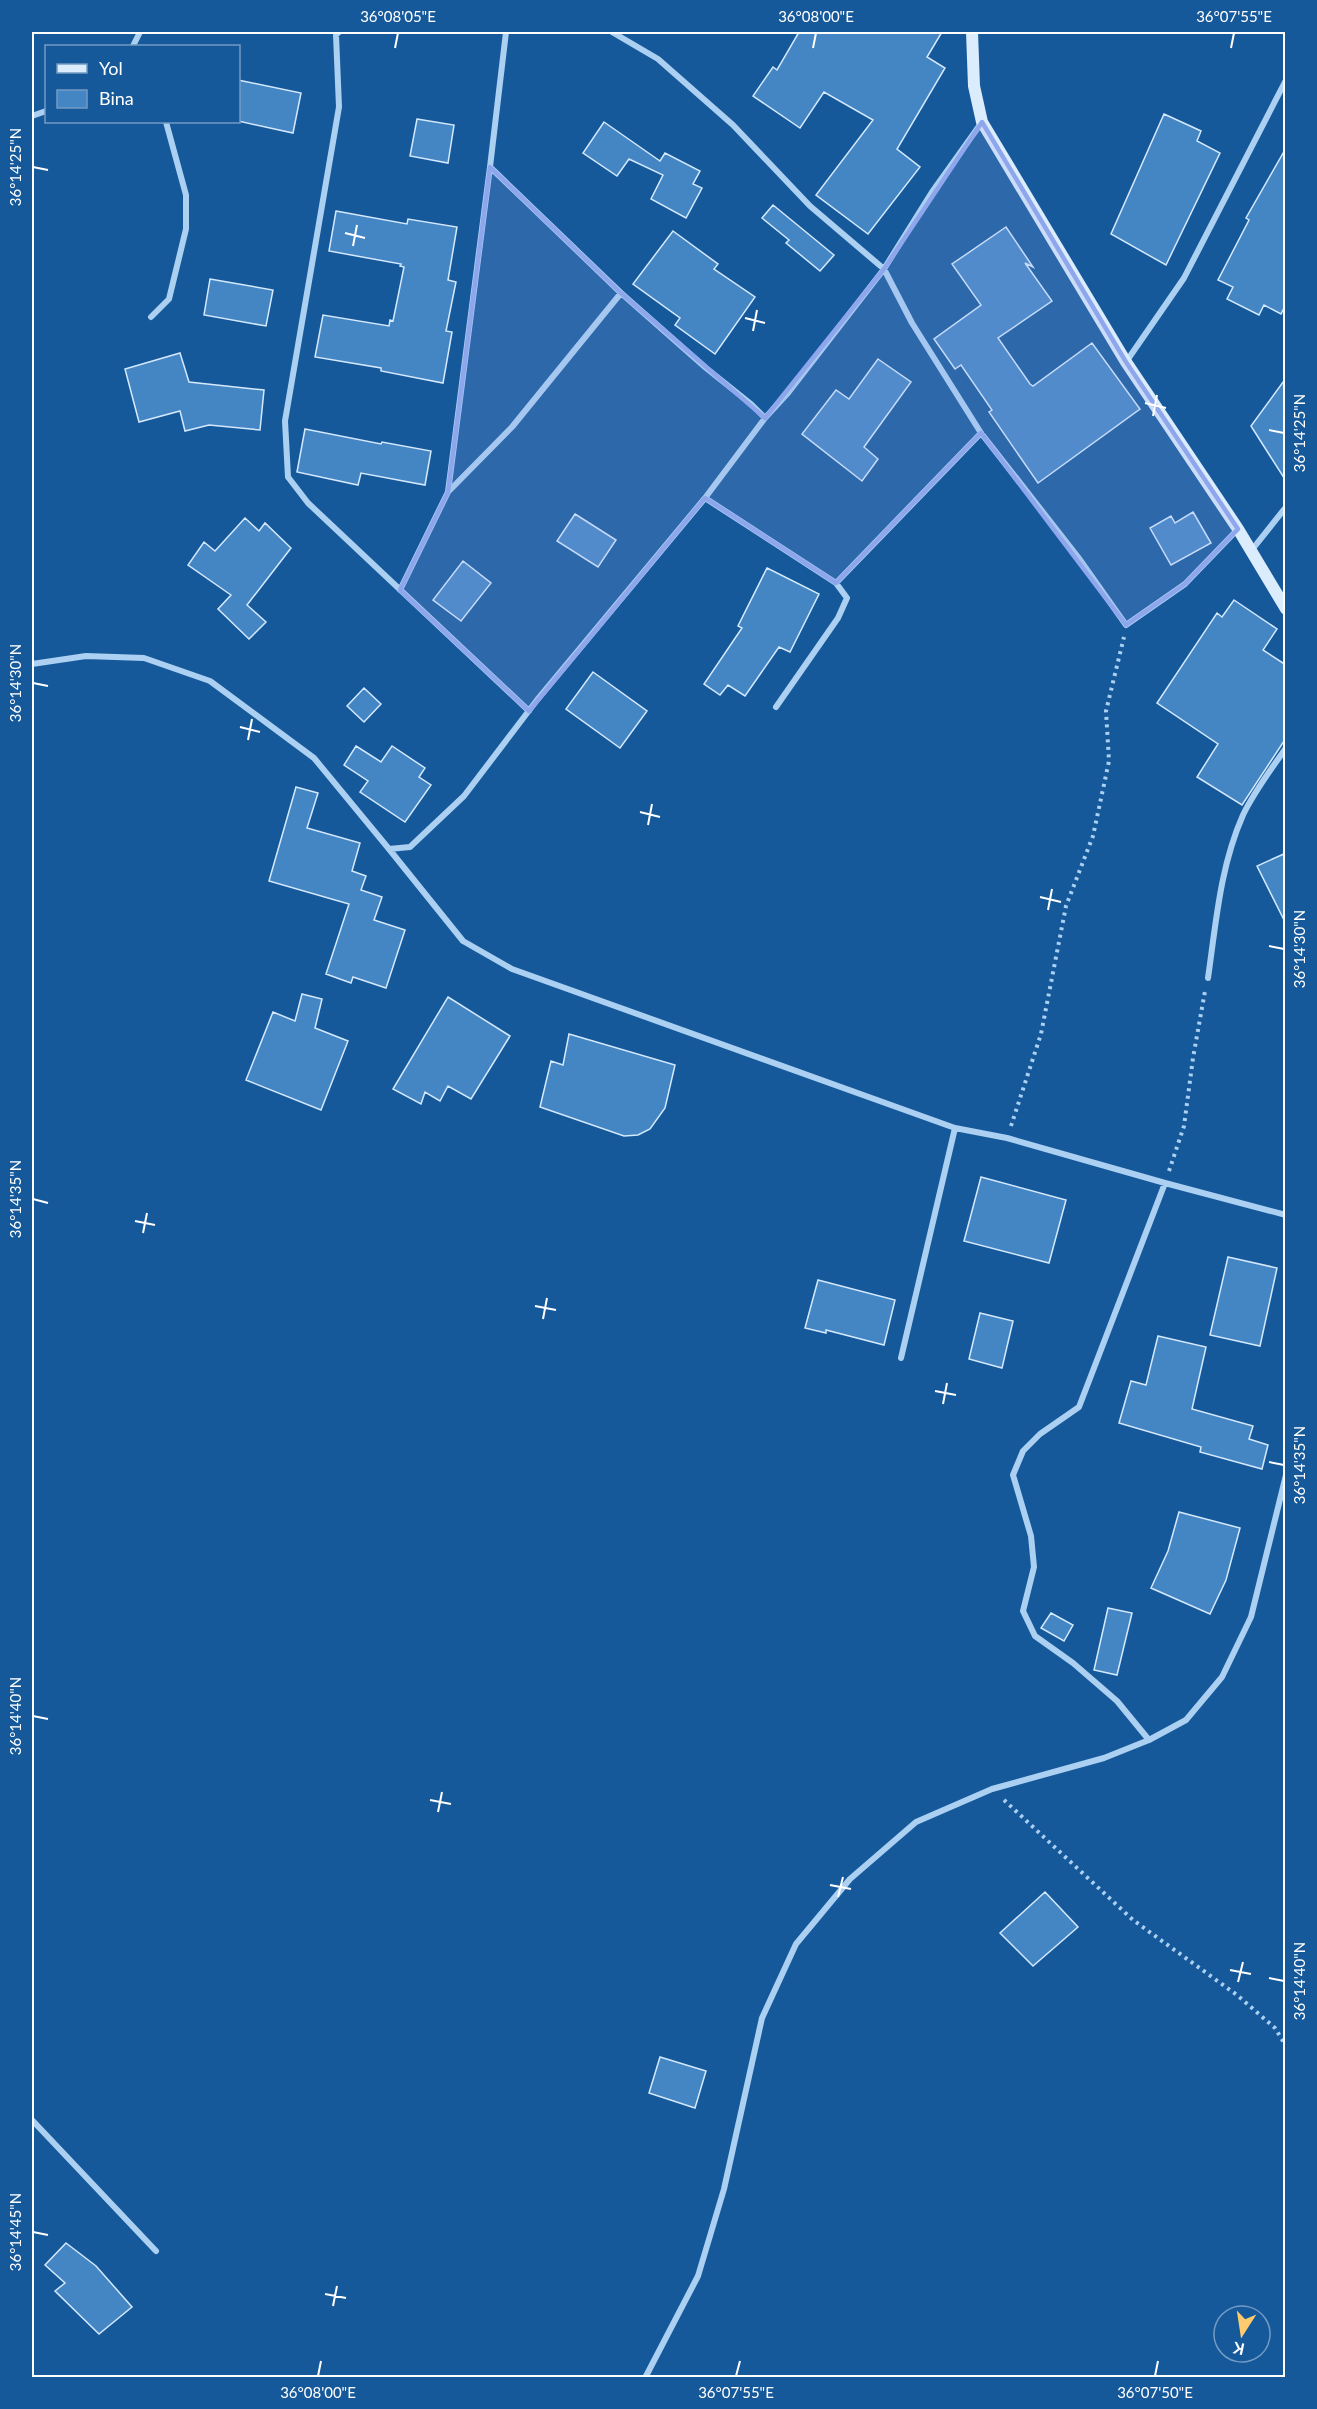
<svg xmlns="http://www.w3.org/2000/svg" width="1317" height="2409" viewBox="0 0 1317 2409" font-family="Lato,sans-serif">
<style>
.building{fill:#4485c4;stroke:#d4e9fd;stroke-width:1.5}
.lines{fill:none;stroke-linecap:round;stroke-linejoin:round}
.path{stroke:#acd0f2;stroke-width:4;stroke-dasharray:3 4.5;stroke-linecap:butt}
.street{stroke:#acd0f2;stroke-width:6}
.secondary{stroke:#dbecfc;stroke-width:12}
.marked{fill:#8ea6ec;fill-opacity:0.2;stroke:#8ea6ec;stroke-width:4.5;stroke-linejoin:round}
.ticks{fill:none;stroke:#fff;stroke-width:2}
.neatline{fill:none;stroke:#fff;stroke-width:2}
.ticks-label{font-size:15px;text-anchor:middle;fill:#fff}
</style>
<rect width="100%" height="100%" fill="#16599b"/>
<!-- building -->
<path class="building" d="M799,32H942L927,57L945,68L897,149L920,167L868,234L816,195L873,120L824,92L800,128L753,96L773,67L777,70Z
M238,80L301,93L293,133L238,121Z
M1164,114L1201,131L1197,141L1220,153L1166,265L1111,234Z
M417,119L454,125L448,163L410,156Z
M604,122L660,161L665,153L700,171L693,184L702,188L686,218L651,199L663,175L629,159L617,176L583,153Z
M1286,148V304L1281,314L1264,305L1259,315L1227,299L1233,287L1218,280L1249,220L1246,218Z
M773,205L834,255L820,271L786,243L789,240L762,218Z
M336,211L407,224L408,219L457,227L448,280L456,282L446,331L452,332L443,383L381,371V368L315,357L323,315L389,326L390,320L393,321L404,267L400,266L401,264L329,251Z
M1006,227L1033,267L1025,263L1052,301L998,338L1030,384L1033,386L1092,343L1140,409L1038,483L989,412L992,410L961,365L955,369L934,339L981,305L952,264Z
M673,231L718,264L714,269L755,297L715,354L675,325L680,318L633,284Z
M210,279L273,290L266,326L204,315Z
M180,353L189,382L264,390L260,430L209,425L185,431L180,411L139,422L125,369Z
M878,359L911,382L864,447L878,459L862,481L802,434L836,390L849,399Z
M1286,378V481L1251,426Z
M305,429L381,444L382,442L431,451L425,485L361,473L358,485L297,472Z
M1193,512L1211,543L1171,565L1150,528L1171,516L1175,523Z
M575,514L616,540L598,567L557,541Z
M245,518L259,531L265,523L291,548L247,605L266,622L249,639L218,609L231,595L188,565L204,542L215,551Z
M463,561L491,583L461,621L433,600Z
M767,568L819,594L790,652L779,647L745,696L728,685L720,695L704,684L742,628L738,626Z
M1234,600L1277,629L1263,650L1286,665V738L1242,805L1197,777L1218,744L1157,703L1217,613L1222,617Z
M593,672L647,711L620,748L566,709Z
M364,688L381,704L364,722L347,706Z
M356,746L381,762L392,746L425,768L419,777L431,785L405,822L360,792L368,781L344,765Z
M296,787L318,793L307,828L360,843L352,871L366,876L361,890L382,897L374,920L405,930L386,988L353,977L351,983L326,974L349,904L269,881Z
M1286,853V924L1257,866Z
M302,994L322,999L315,1028L348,1041L321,1110L246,1080L273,1012L295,1021Z
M448,997L510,1036L471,1099L448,1086L440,1101L425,1092L421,1104L393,1089Z
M569,1034L675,1065L665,1108L650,1129L638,1135L624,1136L540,1107L551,1061L563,1065Z
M981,1177L1066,1200L1049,1263L964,1241Z
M1228,1257L1277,1268L1260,1346L1210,1335Z
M818,1280L895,1300L884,1345L826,1330V1333L805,1328Z
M980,1313L1013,1321L1002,1368L969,1359Z
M1158,1336L1206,1347L1192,1409L1253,1426L1249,1439L1268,1445L1262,1469L1200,1452L1201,1447L1119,1423L1131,1381L1146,1385Z
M1179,1512L1240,1528L1226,1580L1210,1614L1151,1588L1168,1551Z
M1108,1608L1132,1613L1117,1675L1094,1670Z
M1051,1613L1073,1625L1064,1641L1041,1628Z
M1045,1892L1078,1927L1033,1966L1000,1933Z
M660,2057L706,2071L695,2108L649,2093Z
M66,2243L96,2266L132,2307L99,2334L55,2291L65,2283L45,2265Z"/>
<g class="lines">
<!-- path -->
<path class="path" d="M1011,1126L1041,1034L1066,906L1093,836L1109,761L1106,711L1124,637
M1169,1171L1184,1126L1193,1058L1205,991
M1004,1800L1133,1920L1237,1995L1275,2028L1286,2046"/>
<!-- street -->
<path class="street" d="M339,32L336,35L339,107L285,421L288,477L308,503L529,711
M506,32L490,167L621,293L706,368L751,404L765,418
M612,32L658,59L733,125L810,206L884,269L912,323L981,433L1078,557L1126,625L1185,584L1238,529
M133,46L140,32
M32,116L46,111
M151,317L169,299L186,229V195L166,122
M1126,362L1184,278L1286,80
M448,492L512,427L621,293
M705,498L836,583L847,598L838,618L776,707
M1251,551L1286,507
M836,583L981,433
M400,590L448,492L490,167
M32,664L86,656L144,658L210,681L314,758L389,849L410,847L464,796L537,700L705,498L765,418L788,393L884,269L932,192L982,122
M389,849L463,941L512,969L955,1128L1007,1138L1165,1183L1286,1215
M1208,978C1216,923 1220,867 1243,815C1254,792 1271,769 1286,748
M901,1358L955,1128
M1149,1740L1117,1701L1073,1663L1035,1636L1023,1611L1034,1567L1031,1536L1013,1475L1023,1451L1040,1434L1079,1407L1165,1183
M32,2120L156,2251
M645,2378L698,2276L724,2189L762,2018L796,1944L850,1879L916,1822L992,1789L1104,1758L1149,1740L1186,1720L1222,1677L1251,1617L1286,1475"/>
<!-- secondary -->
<path class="secondary" d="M972,32L974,86L982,122L1126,362L1238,529L1286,609"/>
</g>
<!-- marked area -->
<path class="marked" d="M982,122L1126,362L1238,529L1185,584L1126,625L981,433L836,583L705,498L529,711L400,590L448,492L490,167L621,293L765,418L884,269Z"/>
<!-- ticks -->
<path class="ticks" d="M395,48L398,33M813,48L816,33M1231,48L1234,33M33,167L48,170M345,233L365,238M353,246L357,225M745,318L765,323M753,331L757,310M1145,403L1166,408M1153,416L1157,395M1269,430L1284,433M33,683L48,686M240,727L260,732M248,740L252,719M640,812L660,817M648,825L652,804M1040,897L1061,902M1048,910L1052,889M1269,946L1284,949M33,1199L48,1203M135,1221L155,1225M143,1233L147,1213M535,1306L556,1310M543,1319L547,1298M935,1391L956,1395M943,1404L947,1383M1269,1462L1284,1465M33,1716L48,1719M430,1800L451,1804M438,1812L442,1792M830,1885L851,1889M838,1897L843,1877M1230,1970L1251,1974M1269,1978L1284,1981M1238,1982L1243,1962M33,2232L48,2235M325,2294L346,2298M333,2306L337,2286M318,2376L321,2361M736,2376L740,2361M1155,2376L1158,2361"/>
<!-- border -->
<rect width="1317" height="2409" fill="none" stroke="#16599b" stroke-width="66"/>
<!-- legend -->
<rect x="45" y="45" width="195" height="78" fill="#16599b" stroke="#739bc3" stroke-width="1.5"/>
<rect x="57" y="64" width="30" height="9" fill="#dbecfc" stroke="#739bc3" stroke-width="1.5"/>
<text x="99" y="75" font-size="18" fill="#ffffff">Yol</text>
<rect x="57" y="90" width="30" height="18" fill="#4485c4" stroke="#739bc3" stroke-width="1.5"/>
<text x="99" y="105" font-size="18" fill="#ffffff">Bina</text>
<!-- north arrow -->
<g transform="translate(1242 2334) rotate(192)"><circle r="28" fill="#16599b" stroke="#739bc3" stroke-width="1.5"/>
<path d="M0-4.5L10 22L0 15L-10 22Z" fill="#ffcb6d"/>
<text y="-9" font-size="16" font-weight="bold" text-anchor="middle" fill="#ffffff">K</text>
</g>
<rect x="33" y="33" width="1251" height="2343" class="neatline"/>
<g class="ticks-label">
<text x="398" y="22">36°08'05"E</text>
<text x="816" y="22">36°08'00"E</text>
<text x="1234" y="22">36°07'55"E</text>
<text transform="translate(16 167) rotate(-90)" y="5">36°14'25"N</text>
<text transform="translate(1300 433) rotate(-90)" y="5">36°14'25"N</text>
<text transform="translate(16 683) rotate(-90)" y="5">36°14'30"N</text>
<text transform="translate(1300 949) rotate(-90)" y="5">36°14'30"N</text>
<text transform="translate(16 1199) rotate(-90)" y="5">36°14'35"N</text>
<text transform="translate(1300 1465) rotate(-90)" y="5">36°14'35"N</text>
<text transform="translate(16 1716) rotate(-90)" y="5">36°14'40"N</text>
<text transform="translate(1300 1981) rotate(-90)" y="5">36°14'40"N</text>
<text transform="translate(16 2232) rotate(-90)" y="5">36°14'45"N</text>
<text x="318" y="2398">36°08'00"E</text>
<text x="736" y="2398">36°07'55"E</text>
<text x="1155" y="2398">36°07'50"E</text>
</g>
</svg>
